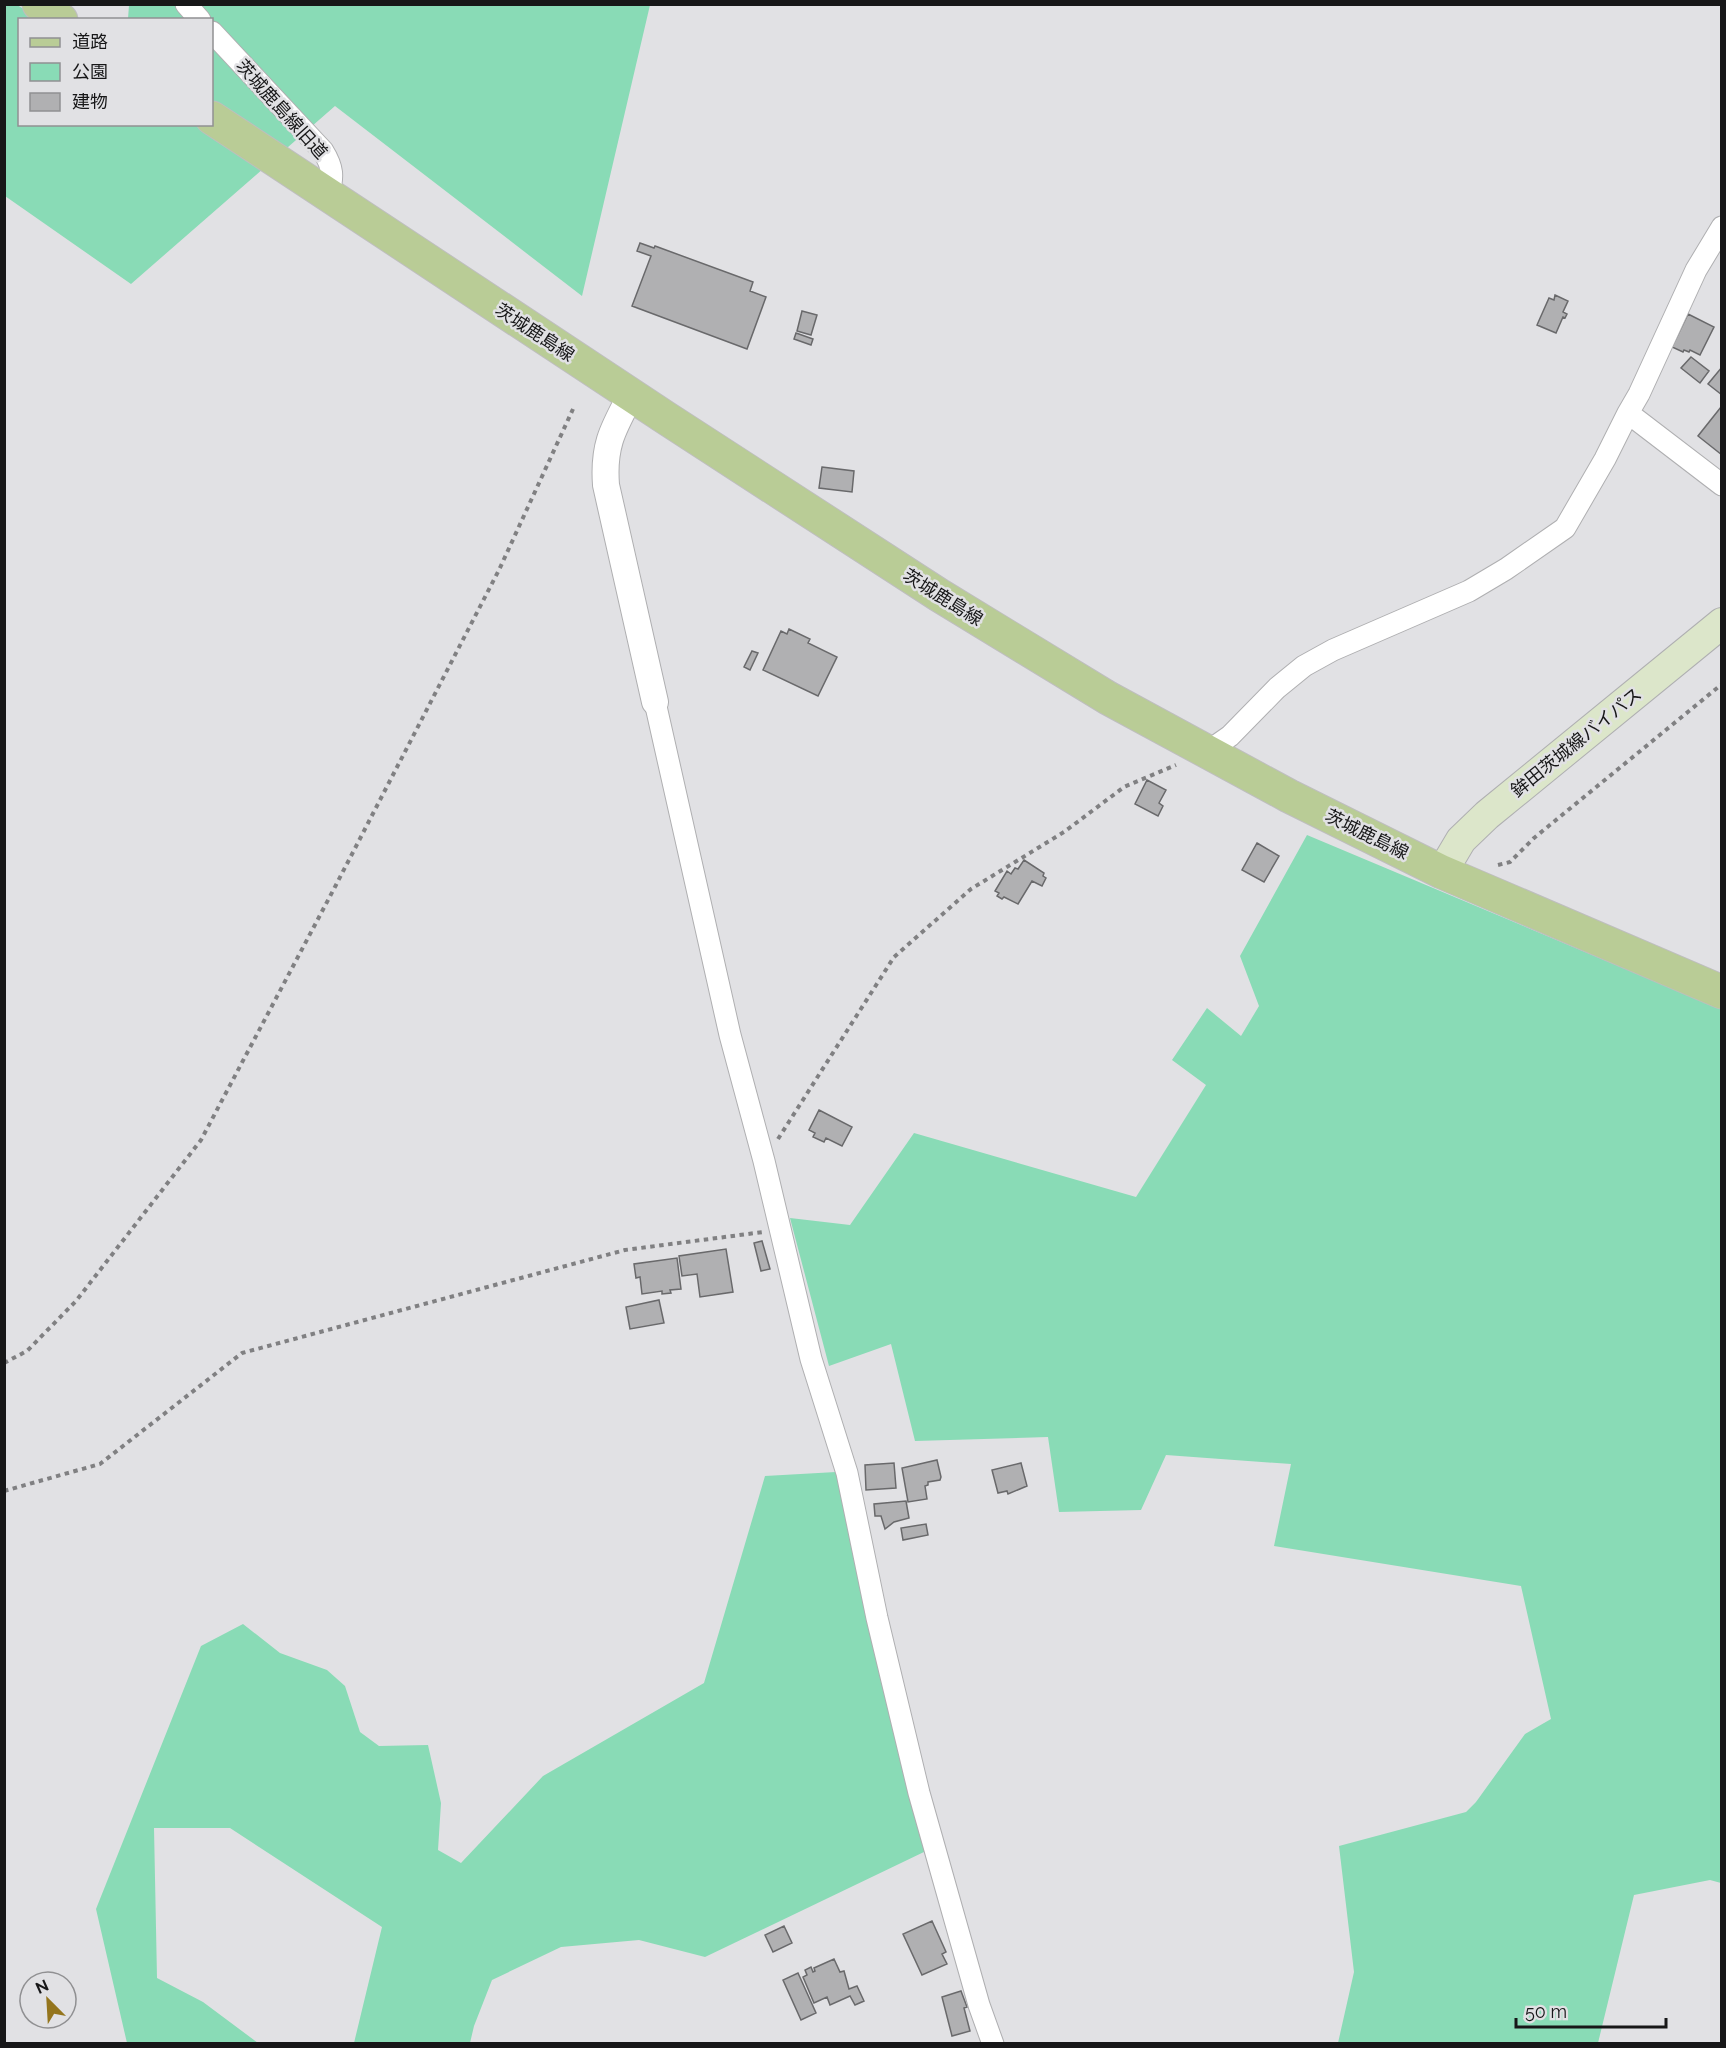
<svg xmlns="http://www.w3.org/2000/svg" width="1726" height="2048" viewBox="0 0 1726 2048" font-family="Raleway,'Noto Sans JP',sans-serif">
<style>
.green{fill:#89dbb6}
.building{fill:#b0b0b2;stroke:#69696b;stroke-width:1.5}
.lines{fill:none;stroke-linecap:round;stroke-linejoin:round}
.minor-casing{stroke:#afafb1;stroke-width:23}
.tertiary-casing{stroke:#afafb1;stroke-width:28}
.secondary-casing{stroke:#afafb1;stroke-width:32}
.primary-casing{stroke:#bebebe;stroke-width:35}
.path{stroke:#808082;stroke-width:4;stroke-dasharray:4.5 4.5;stroke-linecap:butt}
.minor{stroke:#fff;stroke-width:21}
.tertiary{stroke:#fff;stroke-width:26}
.secondary{stroke:#dce6ca;stroke-width:30}
.primary{stroke:#b9cc96;stroke-width:33}
.labels{text-anchor:middle;dominant-baseline:central;stroke-width:5;stroke-linejoin:round;paint-order:stroke}
.street-label{font-size:18px;fill:#171718;stroke:#e1e1e4}
</style>
<rect width="100%" height="100%" fill="#e1e1e4"/>
<!-- green -->
<path class="green" d="M5,5H17L41,19L20,20V124H212V20L128,19L129,5H650L582,296L335,106L131,284L5,196Z
M1307,835L1721,1009V1883L1710,1880L1634,1895L1598,2043H1338L1354,1972L1339,1846L1466,1812L1476,1802L1525,1734L1551,1719L1521,1586L1274,1546L1291,1464L1166,1455L1141,1510L1059,1512L1048,1437L915,1441L891,1344L829,1366L790,1218L850,1225L914,1133L1136,1197L1206,1085L1172,1060L1207,1008L1241,1036L1259,1006L1240,956Z
M836,1472L926,1851L705,1957L639,1940L561,1947L492,1980L474,2026L470,2043H354L382,1927L230,1828H154L157,1978L203,2002L258,2043H127L96,1909L201,1646L243,1624L280,1653L327,1670L345,1686L360,1732L379,1746L428,1745L441,1803L438,1850L461,1863L543,1776L704,1683L765,1476Z"/>
<!-- building -->
<path class="building" d="M640,243L654,248L655,246L753,282L750,291L766,297L747,349L632,306L651,256L637,251Z
M1555,295L1568,301L1563,312L1567,314L1565,318L1563,317L1556,333L1537,325L1549,298L1554,300Z
M802,311L817,315L811,335L797,331Z
M1688,314L1714,327L1700,355L1690,350L1689,352L1684,350L1683,352L1672,347Z
M796,333L813,339L811,345L794,339Z
M1691,357L1709,371L1700,383L1681,368Z
M1722,367V395L1708,384Z
M1721,407H1722V455L1698,436Z
M822,467L854,471L852,492L819,488Z
M789,629L810,639L808,643L837,657L818,696L763,670L781,631L787,634Z
M752,651L758,653L750,670L744,667Z
M1147,780L1166,790L1159,803L1163,806L1158,816L1135,804Z
M1257,843L1279,856L1264,882L1242,870Z
M1024,860L1044,873L1043,876L1046,878L1042,886L1032,881L1018,904L1004,897L1002,899L997,896L999,893L995,891L1007,871L1011,874L1015,868L1018,869Z
M819,1110L852,1127L842,1146L826,1138L824,1142L813,1137L815,1133L809,1130Z
M762,1241L770,1269L761,1271L754,1243Z
M726,1249L733,1292L700,1297L697,1274L682,1276L679,1256Z
M677,1258L681,1289L670,1290L671,1293L662,1294V1291L642,1294L640,1277L636,1278L634,1264Z
M659,1300L664,1323L630,1329L626,1307Z
M937,1460L941,1477L940,1480L928,1482V1485L925,1486L927,1499L908,1502L902,1468Z
M894,1463L896,1488L866,1490L865,1465Z
M1021,1463L1027,1486L1008,1494L1007,1491L998,1493L992,1470Z
M906,1501L909,1518L894,1522L885,1529L881,1516H875L874,1504Z
M926,1524L928,1535L903,1540L901,1528Z
M932,1921L946,1952L942,1954L947,1964L922,1975L903,1934Z
M784,1926L792,1943L773,1952L765,1935Z
M834,1959L840,1972L844,1971L849,1989L857,1986L864,2001L855,2005L850,1996L830,2005L827,1997L814,2003L803,1977L807,1975L805,1970L811,1967L813,1972L815,1971L814,1968Z
M798,1973L816,2013L801,2020L783,1980Z
M961,1991L967,2007L964,2008L970,2031L952,2036L942,1997Z"/>
<g class="lines">
<!-- minor casing -->
<g class="minor-casing">
<path id="minor" d="M186,4L200,20
M212,32L323,151C333,167 334,177 328,195
M1628,413L1722,485
M655,702L730,1035L764,1161L811,1359L847,1473L877,1618L919,1793L979,2005L993,2044
M1207,752L1230,736L1277,688L1304,666L1333,650L1469,591L1506,569L1565,528L1605,459L1628,413L1639,394L1696,270L1722,227"/>
</g>
<!-- tertiary casing -->
<g class="tertiary-casing">
<path id="tertiary" d="M631,395C613,429 603,445 606,485L655,702"/>
</g>
<!-- secondary casing -->
<g class="secondary-casing">
<path id="secondary" d="M1442,872L1461,840L1487,815L1722,623"/>
</g>
<!-- primary casing -->
<g class="primary-casing">
<path id="primary" d="M39,4L61,20
M212,118L666,418L939,595L1108,698L1289,796L1442,872L1722,992"/>
</g>
<!-- path -->
<path class="path" d="M1498,865L1510,862L1534,838L1722,684
M778,1139L894,957L971,889L1064,832L1124,787L1176,765
M4,1363L27,1351L76,1301L201,1140L336,885L499,570L573,409
M4,1491L100,1464L242,1353L625,1250L763,1232"/>
<!-- minor -->
<use href="#minor" class="minor"/>
<!-- tertiary -->
<use href="#tertiary" class="tertiary"/>
<!-- secondary -->
<use href="#secondary" class="secondary"/>
<!-- primary -->
<use href="#primary" class="primary"/>
</g>
<g class="labels">
<!-- street labels -->
<g class="street-label">
<text transform="translate(282 109) rotate(48)">茨城鹿島線旧道</text>
<text transform="translate(535 332) rotate(33)">茨城鹿島線</text>
<text transform="translate(943 597) rotate(32)">茨城鹿島線</text>
<text transform="translate(1576 742) rotate(-39)">鉾田茨城線バイパス</text>
<text transform="translate(1367 834) rotate(26)">茨城鹿島線</text>
</g>
</g>
<!-- border -->
<rect width="1726" height="2048" fill="none" stroke="#171718" stroke-width="12"/>
<!-- legend -->
<rect x="18" y="18" width="195" height="108" fill="#e1e1e4" stroke="#909092" stroke-width="1.5"/>
<rect x="30" y="38" width="30" height="9" fill="#b9cc96" stroke="#909092" stroke-width="1.5"/>
<text x="72" y="48" font-size="18" fill="#171718">道路</text>
<rect x="30" y="63" width="30" height="18" fill="#89dbb6" stroke="#909092" stroke-width="1.5"/>
<text x="72" y="78" font-size="18" fill="#171718">公園</text>
<rect x="30" y="93" width="30" height="18" fill="#b0b0b2" stroke="#909092" stroke-width="1.5"/>
<text x="72" y="108" font-size="18" fill="#171718">建物</text>
<!-- north arrow -->
<g transform="translate(48 2000) rotate(336)"><circle r="28" fill="#e1e1e4" stroke="#909092" stroke-width="1.5"/>
<path d="M0-4.5L10 22L0 15L-10 22Z" fill="#94751d"/>
<text y="-9" font-size="16" font-weight="bold" text-anchor="middle" fill="#171718">N</text>
</g>
<!-- scale -->
<path d="M1516 2018v9h150v-9" fill="none" stroke="#171718" stroke-width="3"/>
<text x="1525" y="2018" font-size="18" fill="#171718" stroke="#e1e1e4" stroke-width="4.5" paint-order="stroke">50 m</text>
</svg>
